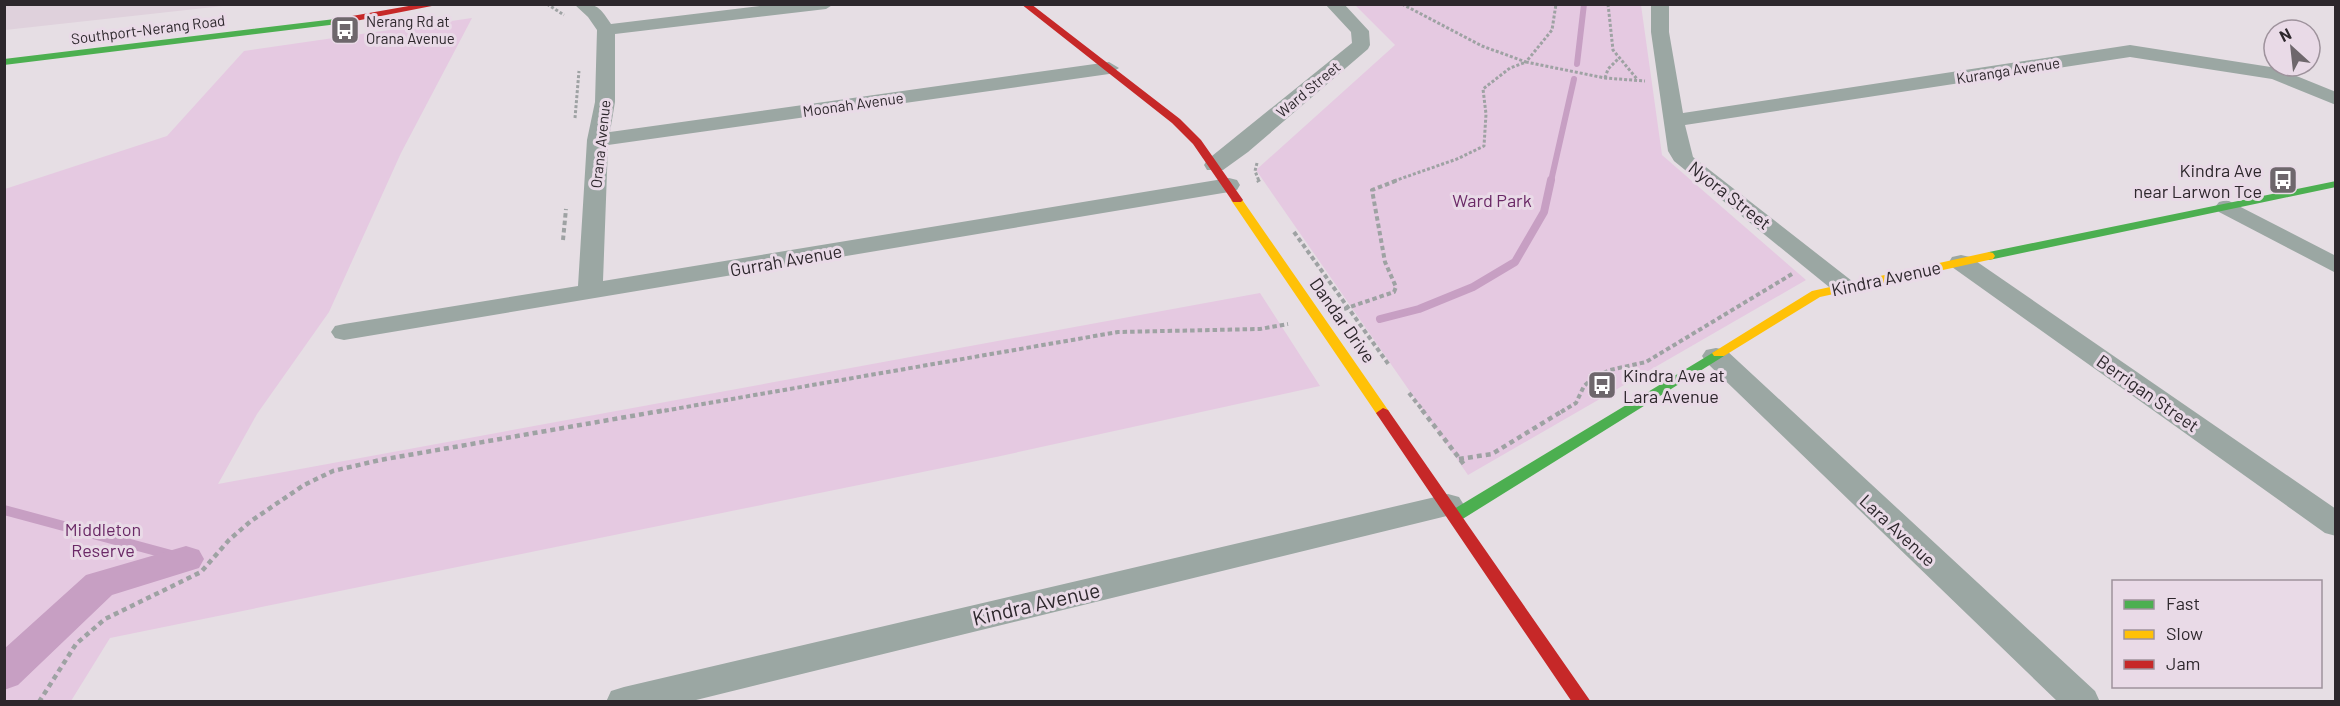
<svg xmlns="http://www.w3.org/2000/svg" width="2340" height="706" viewBox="0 0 2340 706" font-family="Barlow,sans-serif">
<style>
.built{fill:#dfd1dc}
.green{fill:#e5c9e1}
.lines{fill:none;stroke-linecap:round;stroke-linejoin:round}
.stream-far2{stroke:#c79fc3;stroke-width:6}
.stream-far1{stroke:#c79fc3;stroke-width:8}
.stream{stroke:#c79fc3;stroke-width:10}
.canal{fill:#c79fc3;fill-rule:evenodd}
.path-far2{stroke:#9ea2a3;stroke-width:3;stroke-dasharray:3 2;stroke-linecap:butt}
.path-far1{stroke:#9ea2a3;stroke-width:4;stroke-dasharray:4.5 3;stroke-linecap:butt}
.path{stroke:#9ea2a3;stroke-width:4.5;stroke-dasharray:5 4;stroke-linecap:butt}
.street{fill:#9ba7a3;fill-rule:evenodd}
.fast{fill:#4caf50;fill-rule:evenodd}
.slow{fill:#ffc107;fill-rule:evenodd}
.jam{fill:#c62828;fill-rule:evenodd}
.labels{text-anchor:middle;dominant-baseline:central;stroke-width:6;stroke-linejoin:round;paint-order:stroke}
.far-poi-label{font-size:15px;fill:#2d272c;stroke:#e9dae7;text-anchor:start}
.far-street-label{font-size:15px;fill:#2d272c;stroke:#e9dae7}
.poi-label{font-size:18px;fill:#2d272c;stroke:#e9dae7;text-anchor:end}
.street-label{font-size:18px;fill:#2d272c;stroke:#e9dae7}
.park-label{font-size:18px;fill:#6a2966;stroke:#e9dae7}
.near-street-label{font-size:21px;fill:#2d272c;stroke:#e9dae7}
</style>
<rect width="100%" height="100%" fill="#e6dee4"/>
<!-- built -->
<path class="built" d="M5,4H232V5L5,30Z"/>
<!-- green -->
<path class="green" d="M1355,5H1641L1662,155L1806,280L1468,475L1256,170L1395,45Z
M472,18L401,153L329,312L257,414L218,484L1260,293L1320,386L996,457L110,638L71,701H5V189L167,136L244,51Z"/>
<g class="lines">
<!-- stream-far2 -->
<path class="stream-far2" d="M1577,64L1584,4
M1551,181L1574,79"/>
<!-- stream-far1 -->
<path class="stream-far1" d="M1380,319L1419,309L1473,287L1515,262L1544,212L1551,180"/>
<!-- stream -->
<path class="stream" d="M4,510L186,559"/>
<!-- canal -->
<path class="canal" d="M186,546L199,550L204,559L199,568L112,595L18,685L4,690V649L86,575Z"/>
<!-- path-far2 -->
<path class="path-far2" d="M547,4L564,15
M1402,4L1482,46L1526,62L1552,30L1556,4
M1608,4L1613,50L1637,79
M1605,78L1608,69L1619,58
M575,118L579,71
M1257,163L1255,171L1259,181
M1394,181L1457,159L1484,146L1486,114L1483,89L1510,68L1526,62L1605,78L1645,81"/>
<!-- path-far1 -->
<path class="path-far1" d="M1258,180L1259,182
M1294,232L1389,365
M563,240L566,209
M1344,309L1394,292L1396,287L1385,262L1372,190L1398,180
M1409,393L1424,412
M657,412L1118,332L1260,329L1288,324
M1561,412L1576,403L1584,386L1593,378L1610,370L1646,362L1792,274"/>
<!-- path -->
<path class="path" d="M1422,410L1466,467
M1459,459L1492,454L1564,410
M39,702L76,644L105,619L201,572L229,540L251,521L304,485L333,471L380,460L666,410"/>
<!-- street -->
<path class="street" d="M574,4C596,4 598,4 611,24L777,4H834L826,9L615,34V102L610,132L1109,62L1119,68L1109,74L608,145L603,281L1229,178L1237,180L1240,185L1237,190L1229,192L344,340L335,338L331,332L335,326L344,324L578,286L587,140L595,102L597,30L588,17Z
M1325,4H1344L1369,31L1370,45L1368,49L1248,152L1223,170H1207L1204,165L1207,160L1352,43L1351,32Z
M1651,4H1669V32L1683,113L2130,45L2277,68L2336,92V105L2272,79L2130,57L1685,125L1693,157L1852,281L1856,286L1852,291L1843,294L1834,291L1674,161L1668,151L1651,32Z
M2227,200L2336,256V273L2219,212L2215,207L2219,202Z
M1961,255L1970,257L2336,509V536L2325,533L1952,267L1949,262L1952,257Z
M1716,348L1726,350L2095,691L2100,702H2058L1706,362L1702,356L1706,350Z
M1448,494L1459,497L1464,505L1459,513L688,702H606L611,691L624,687Z"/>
<!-- fast -->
<path class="fast" d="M335,19L340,22L338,24L4,65V59Z
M2336,181V187L1989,260L1983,256L1989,252Z
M1719,349L1724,350L1726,353L1724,356L1461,520H1449L1447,516L1449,512Z"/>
<!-- slow -->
<path class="slow" d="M1237,197L1241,198L1388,410L1390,413L1388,416H1378L1231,200Z
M1989,252L1993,253L1995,256L1993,259L1820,297L1724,356H1714L1712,353L1812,291Z"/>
<!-- jam -->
<path class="jam" d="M420,4H442L335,25L330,22L335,19Z
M1021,4H1031L1180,119L1201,140L1243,200L1241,202H1233L1193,144L1172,123Z
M1383,408L1388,410L1591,702H1572L1378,416L1376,413Z"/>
</g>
<!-- icons -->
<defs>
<g id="bus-square" transform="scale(1.5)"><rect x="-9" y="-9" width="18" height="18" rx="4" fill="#6e676c" stroke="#e9dae7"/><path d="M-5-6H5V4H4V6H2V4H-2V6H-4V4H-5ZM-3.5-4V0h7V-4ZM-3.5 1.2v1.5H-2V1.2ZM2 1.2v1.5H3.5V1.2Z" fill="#fff"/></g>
</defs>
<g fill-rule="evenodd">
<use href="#bus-square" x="345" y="30"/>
<use href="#bus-square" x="2283" y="180"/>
<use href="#bus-square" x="1602" y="385"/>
</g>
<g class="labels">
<!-- far-poi labels -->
<g class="far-poi-label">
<text x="366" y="21">Nerang Rd at<tspan x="366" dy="17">Orana Avenue</tspan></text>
</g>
<!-- far-street labels -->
<g class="far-street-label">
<text transform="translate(148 29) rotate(-7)">Southport-Nerang Road</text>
<text transform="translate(2008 70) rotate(-9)">Kuranga Avenue</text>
<text transform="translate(1308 89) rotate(-40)">Ward Street</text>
<text transform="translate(853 104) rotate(-8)">Moonah Avenue</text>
<text transform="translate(600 144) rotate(-84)">Orana Avenue</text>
</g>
<!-- poi labels -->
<g class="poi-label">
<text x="2262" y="170">Kindra Ave<tspan x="2262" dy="21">near Larwon Tce</tspan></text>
<text x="1623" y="375" text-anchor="start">Kindra Ave at<tspan x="1623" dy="21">Lara Avenue</tspan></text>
</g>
<!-- street labels -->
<g class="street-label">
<text transform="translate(1730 195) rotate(38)">Nyora Street</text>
<text transform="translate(786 260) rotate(-10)">Gurrah Avenue</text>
<text transform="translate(1886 278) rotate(-12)">Kindra Avenue</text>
<text transform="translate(1343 320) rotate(55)">Dandar Drive</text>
<text transform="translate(2148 393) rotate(35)">Berrigan Street</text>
<text transform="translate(1898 530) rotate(43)">Lara Avenue</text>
</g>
<!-- park labels -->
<g class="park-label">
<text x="1492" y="200">Ward Park</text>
<text x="103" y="529">Middleton<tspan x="103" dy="21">Reserve</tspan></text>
</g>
<!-- near-street labels -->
<g class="near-street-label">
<text transform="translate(1036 603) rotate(-13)">Kindra Avenue</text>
</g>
</g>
<!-- border -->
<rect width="2340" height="706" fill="none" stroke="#2d272c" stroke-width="12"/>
<!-- legend -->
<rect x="2112" y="580" width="210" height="108" fill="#e9dae7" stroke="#9e929c" stroke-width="1.5"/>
<rect x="2124" y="600" width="30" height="9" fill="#4caf50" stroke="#9e929c" stroke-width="1.5"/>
<text x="2166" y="610" font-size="18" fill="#2d272c">Fast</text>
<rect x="2124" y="630" width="30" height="9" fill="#ffc107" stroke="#9e929c" stroke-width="1.5"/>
<text x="2166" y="640" font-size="18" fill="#2d272c">Slow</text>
<rect x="2124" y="660" width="30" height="9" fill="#c62828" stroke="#9e929c" stroke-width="1.5"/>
<text x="2166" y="670" font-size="18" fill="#2d272c">Jam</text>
<!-- north arrow -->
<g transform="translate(2292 48) rotate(333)"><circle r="28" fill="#e9dae7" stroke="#9e929c" stroke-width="1.5"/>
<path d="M0-4.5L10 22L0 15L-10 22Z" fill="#6e676c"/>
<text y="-9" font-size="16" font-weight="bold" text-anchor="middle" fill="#2d272c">N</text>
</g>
</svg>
